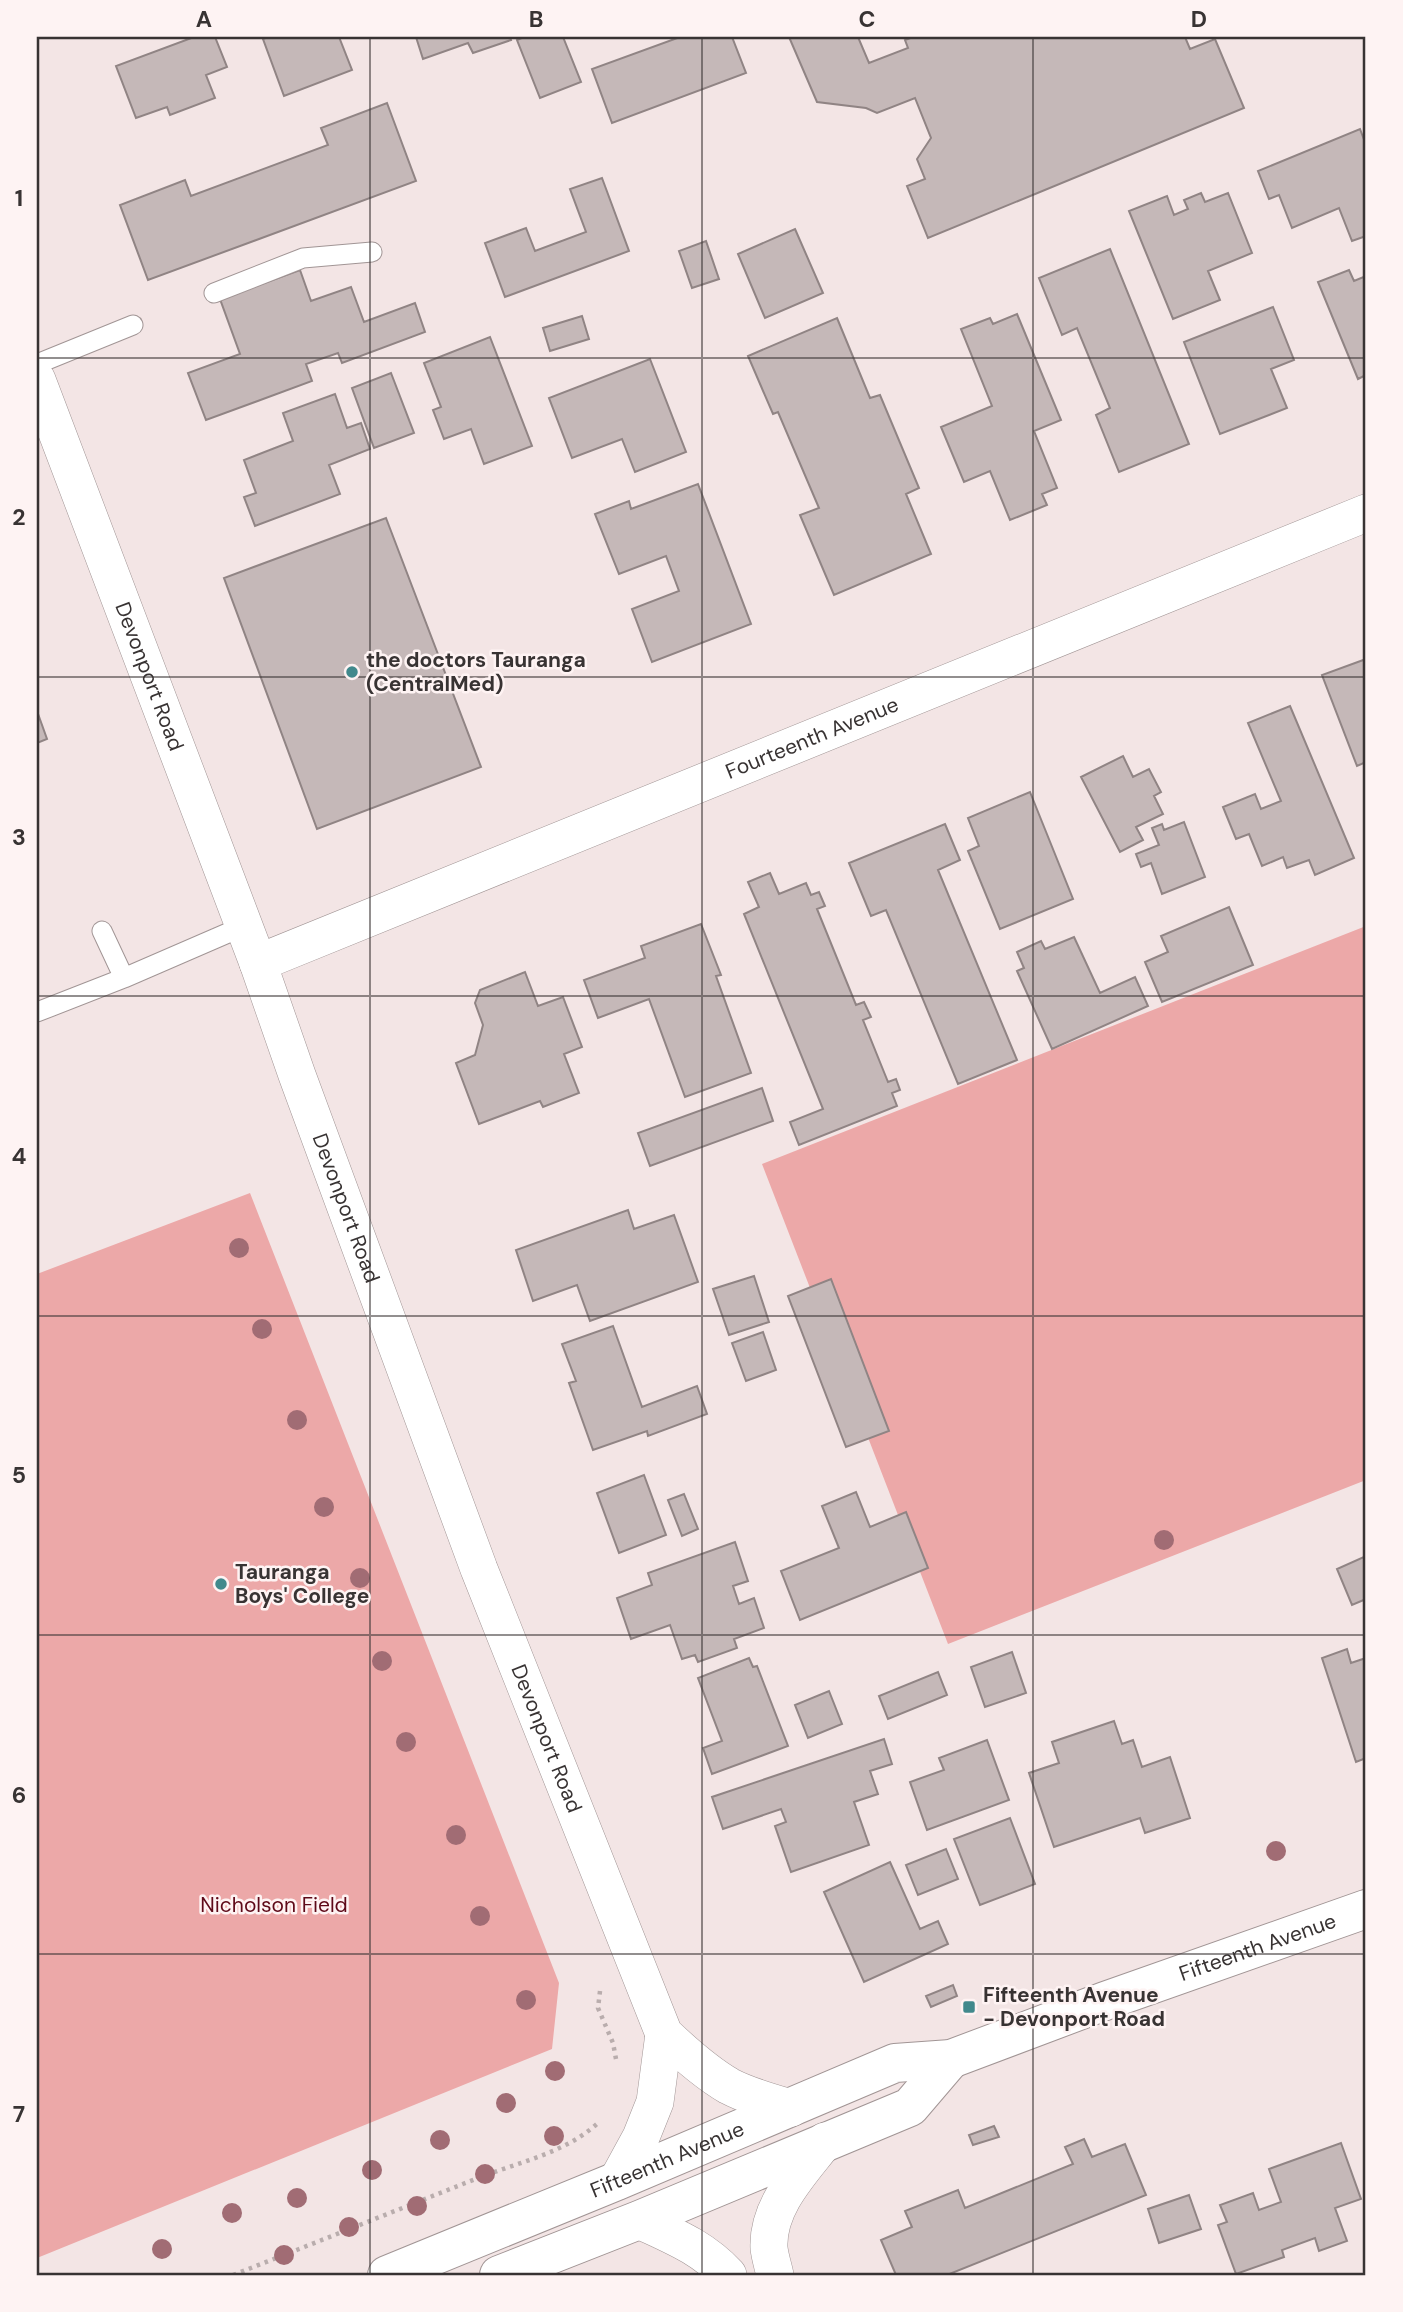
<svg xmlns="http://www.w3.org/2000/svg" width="1403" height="2312" viewBox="0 0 1403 2312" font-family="'DM Sans',sans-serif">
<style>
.green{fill:#eca8a8}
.building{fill:#c5b8b8;stroke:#908484;stroke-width:2}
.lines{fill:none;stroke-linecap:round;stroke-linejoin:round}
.service-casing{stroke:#a19595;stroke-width:21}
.minor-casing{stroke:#a19595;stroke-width:38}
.primary-casing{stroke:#a19595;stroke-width:40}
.path{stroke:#b9adad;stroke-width:4.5;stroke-dasharray:3.5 5;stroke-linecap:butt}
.service{stroke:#fff;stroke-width:19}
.minor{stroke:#fff;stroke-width:37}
.primary{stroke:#fff;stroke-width:38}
.tree{fill:#a16c74}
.grid{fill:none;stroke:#383333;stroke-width:2;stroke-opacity:0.55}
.poi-dot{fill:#41898c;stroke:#fef3f3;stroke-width:2.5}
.labels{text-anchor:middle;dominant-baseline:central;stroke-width:5;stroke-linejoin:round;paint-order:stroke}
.poi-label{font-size:21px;font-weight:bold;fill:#383333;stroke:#fef3f3;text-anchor:start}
.street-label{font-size:21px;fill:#383333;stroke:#fef3f3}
.park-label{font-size:21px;fill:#5e0918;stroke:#fef3f3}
.neatline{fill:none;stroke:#383333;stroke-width:2.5}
.grid-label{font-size:23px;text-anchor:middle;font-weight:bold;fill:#383333}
</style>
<rect width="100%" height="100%" fill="#f3e5e5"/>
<!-- green -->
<path class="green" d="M1366,926V1480L948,1644L762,1164Z
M250,1193L559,1983L552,2049L37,2258V1274Z"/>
<!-- building -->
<path class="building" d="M194,37H215L227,67L206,75L215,98L170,115L167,107L136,118L116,66Z
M268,37H339L352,70L284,96L263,39Z
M416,37H510L511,40L473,53L468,43L423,59Z
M524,37H563L581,82L540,98L517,40Z
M680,37H732L746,73L612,123L592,69Z
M789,37H858L869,63L908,48L905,40L913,37H1185L1190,49L1215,39L1244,108L928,238L907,186L925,179L917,159L931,138L915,98L877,113L866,108L817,102Z
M387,103L416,181L148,280L120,205L185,180L191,196L328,145L321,128Z
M1360,129L1366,145V236L1352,241L1339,208L1292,228L1279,195L1269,199L1258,171Z
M602,178L629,251L505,297L485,243L526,228L535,251L586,232L570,189Z
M1201,193L1205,202L1228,193L1252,253L1208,271L1220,300L1173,319L1129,211L1167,196L1174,215L1188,209L1184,200Z
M795,229L823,293L765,318L738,254Z
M706,241L719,279L692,288L679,251Z
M1110,249L1189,444L1119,472L1096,415L1110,408L1077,328L1062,335L1039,278Z
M300,270L311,301L351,287L364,322L415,303L425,332L342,363L338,353L306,364L312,381L206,420L188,373L240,354L220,299Z
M1349,270L1354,281L1366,276V375L1358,379L1318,282Z
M1273,307L1294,360L1271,369L1287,408L1220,434L1184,342Z
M1017,314L1061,420L1034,431L1057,488L1042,494L1047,505L1010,520L990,471L964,482L941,427L992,406L961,329L990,318L993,324Z
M582,316L589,339L550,351L543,328Z
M837,318L870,398L880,395L919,488L906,494L931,554L834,595L800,515L819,508L778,412L773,414L748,356Z
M490,337L532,446L484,464L471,429L444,439L433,410L441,407L424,363Z
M650,359L686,452L635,472L622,439L572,458L549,398Z
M391,373L414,433L374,448L352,388Z
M335,394L347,428L361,423L370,449L329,465L340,494L255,526L244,497L256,493L244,460L293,441L283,413Z
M698,484L751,624L652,662L632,609L679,591L666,556L619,574L595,514L629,501L631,509Z
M386,518L481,767L317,829L224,578Z
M1366,659V762L1357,766L1322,675Z
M1290,706L1354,858L1315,875L1309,860L1287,868L1283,857L1262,866L1249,834L1236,839L1223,807L1255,794L1261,809L1281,801L1248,723Z
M37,711L47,739L37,743Z
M1123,756L1133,777L1149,769L1161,792L1154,796L1163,814L1136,827L1143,840L1120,852L1081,777Z
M1030,792L1073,899L1000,929L968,851L979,846L968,818Z
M1184,822L1205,877L1162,894L1151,863L1141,867L1136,854L1159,845L1152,828L1162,824L1164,830Z
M945,824L960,860L938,870L1017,1060L958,1084L886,910L871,916L849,863Z
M770,873L779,894L806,883L811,895L819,892L825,906L817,909L856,1005L864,1002L871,1017L863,1020L888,1082L896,1079L900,1090L892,1093L897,1106L799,1145L790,1122L823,1109L744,914L759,907L748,882Z
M1229,907L1253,965L1162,1002L1145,962L1168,952L1161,936Z
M701,924L721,975L716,976L751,1073L685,1097L649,999L598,1018L584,980L645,958L641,946Z
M1074,937L1100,993L1135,977L1148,1006L1052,1049L1017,971L1024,968L1017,952L1041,941L1045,949Z
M525,972L538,1006L563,997L582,1047L564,1054L579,1093L543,1107L540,1101L479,1124L456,1063L475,1055L483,1025L475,1003L480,990Z
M762,1088L773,1121L650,1166L638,1133Z
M628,1210L634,1229L674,1215L698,1282L590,1321L577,1285L533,1301L516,1250Z
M754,1276L769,1322L729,1335L713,1289Z
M831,1279L889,1431L846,1447L788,1296Z
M613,1326L642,1407L697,1386L707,1414L648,1436L647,1431L593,1450L569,1383L576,1381L562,1344Z
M763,1332L776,1370L746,1381L732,1343Z
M644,1475L666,1535L619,1553L597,1493Z
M856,1492L870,1527L906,1512L928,1568L800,1620L781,1571L839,1548L822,1506Z
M684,1494L698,1529L682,1536L668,1500Z
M735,1542L748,1581L733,1586L739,1604L754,1598L764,1628L734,1639L737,1648L698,1662L695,1655L682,1659L670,1625L631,1639L617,1598L652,1585L648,1573Z
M1366,1556V1599L1352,1605L1337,1569Z
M1347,1649L1351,1663L1366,1658V1758L1356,1762L1322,1658Z
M1012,1652L1026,1693L985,1707L971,1667Z
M749,1658L753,1667L757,1666L788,1746L712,1774L703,1748L722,1741L698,1678Z
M938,1672L947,1695L888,1719L879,1696Z
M829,1691L842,1724L808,1738L795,1705Z
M1114,1721L1122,1744L1133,1740L1142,1767L1170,1757L1190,1818L1145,1833L1140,1818L1054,1847L1029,1773L1059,1763L1052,1742Z
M884,1739L892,1764L870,1771L878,1794L854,1802L869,1845L791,1872L775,1826L786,1822L781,1809L723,1829L712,1797Z
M987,1740L1009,1800L927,1830L910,1782L944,1770L939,1758Z
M1010,1818L1035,1884L980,1905L954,1839Z
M946,1849L958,1879L918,1895L906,1865Z
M890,1862L920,1929L938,1921L948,1944L864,1982L824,1892Z
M953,1985L957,1996L931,2007L926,1996Z
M994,2126L999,2137L973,2145L969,2135Z
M1084,2139L1092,2157L1125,2144L1146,2195L947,2275H896L881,2240L912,2227L905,2211L958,2190L965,2208L1073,2164L1065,2147Z
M1341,2143L1361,2199L1335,2208L1347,2241L1319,2251L1315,2238L1282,2250L1284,2257L1236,2274L1218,2225L1227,2222L1220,2205L1253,2193L1259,2210L1281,2202L1269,2169Z
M1189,2195L1201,2229L1159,2243L1148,2209Z"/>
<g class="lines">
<!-- service casing -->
<g class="service-casing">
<path id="service" d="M214,293L303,258L372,252
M37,364L133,325
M102,931L124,978
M37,1012L124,978L244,926"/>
</g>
<!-- minor casing -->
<g class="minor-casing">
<g id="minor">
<path id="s1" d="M37,380L258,963L297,1075L479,1569L664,2034C684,2053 705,2072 729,2086C748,2096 770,2102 791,2108"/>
<path id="s2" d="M258,963L1366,513"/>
<path d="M617,2181L641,2137L655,2102L664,2034"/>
<path d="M639,2220C673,2236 702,2247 728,2275"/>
<path d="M775,2275C773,2266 770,2257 769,2248C767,2206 801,2172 825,2141"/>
</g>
</g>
<!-- primary casing -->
<g class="primary-casing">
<g id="primary">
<path id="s3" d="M387,2275L617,2181L895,2063L951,2059L1105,2001L1366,1909"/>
<path d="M499,2275L639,2220L910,2107L951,2059"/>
</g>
</g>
<!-- path -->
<path class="path" d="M600,1991L598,2008L613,2043L616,2059
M233,2275C315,2243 397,2210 478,2178C519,2162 566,2153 599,2122"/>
<!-- service -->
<use href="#service" class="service"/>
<!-- minor -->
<use href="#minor" class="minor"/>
<!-- primary -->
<use href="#primary" class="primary"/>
</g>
<!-- trees -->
<g class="tree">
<circle cx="239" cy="1248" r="10"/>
<circle cx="262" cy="1329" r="10"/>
<circle cx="297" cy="1420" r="10"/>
<circle cx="324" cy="1507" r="10"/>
<circle cx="1164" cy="1540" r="10"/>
<circle cx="360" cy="1578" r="10"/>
<circle cx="382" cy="1661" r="10"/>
<circle cx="406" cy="1742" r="10"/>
<circle cx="456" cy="1835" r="10"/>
<circle cx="1276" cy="1851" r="10"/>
<circle cx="480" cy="1916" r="10"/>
<circle cx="526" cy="2000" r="10"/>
<circle cx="555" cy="2071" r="10"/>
<circle cx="506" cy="2103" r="10"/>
<circle cx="554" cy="2136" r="10"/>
<circle cx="440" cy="2140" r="10"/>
<circle cx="372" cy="2170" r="10"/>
<circle cx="485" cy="2174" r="10"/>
<circle cx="297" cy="2198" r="10"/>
<circle cx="417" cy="2206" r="10"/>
<circle cx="232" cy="2213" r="10"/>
<circle cx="349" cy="2227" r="10"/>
<circle cx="162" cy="2249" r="10"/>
<circle cx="284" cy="2255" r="10"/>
</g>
<!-- grid -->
<path class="grid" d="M370,37V2275M702,37V2275M1033,37V2275M37,358H1366M37,677H1366M37,996H1366M37,1316H1366M37,1635H1366M37,1954H1366"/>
<!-- markers -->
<g class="poi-dot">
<circle cx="352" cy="672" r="7"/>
<circle cx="221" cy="1584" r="7"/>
<rect x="962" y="2000" width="14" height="14" rx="3.5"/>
</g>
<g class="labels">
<!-- poi labels -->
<g class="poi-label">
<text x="366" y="660">the doctors Tauranga<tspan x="366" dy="24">(CentralMed)</tspan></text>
<text x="235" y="1572">Tauranga<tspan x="235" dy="24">Boys' College</tspan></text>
<text x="983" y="1995">Fifteenth Avenue<tspan x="983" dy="24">- Devonport Road</tspan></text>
</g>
<!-- street labels -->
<g class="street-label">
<text stroke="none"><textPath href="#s1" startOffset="317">Devonport Road</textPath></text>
<text stroke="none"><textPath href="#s2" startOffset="598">Fourteenth Avenue</textPath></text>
<text stroke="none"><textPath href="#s1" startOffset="884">Devonport Road</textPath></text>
<text stroke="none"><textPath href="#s1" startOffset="1451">Devonport Road</textPath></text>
<text stroke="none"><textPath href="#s3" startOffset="933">Fifteenth Avenue</textPath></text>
<text stroke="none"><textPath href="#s3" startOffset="303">Fifteenth Avenue</textPath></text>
</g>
<!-- park labels -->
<g class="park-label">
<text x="274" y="1905">Nicholson Field</text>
</g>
</g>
<!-- border -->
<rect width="1403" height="2312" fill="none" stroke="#fef3f3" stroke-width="77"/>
<rect x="38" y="38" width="1326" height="2236" class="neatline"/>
<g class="grid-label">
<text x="204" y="27">A</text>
<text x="536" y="27">B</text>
<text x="867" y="27">C</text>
<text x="1199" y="27">D</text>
<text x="19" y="206">1</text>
<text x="19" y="525">2</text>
<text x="19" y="845">3</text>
<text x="19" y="1164">4</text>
<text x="19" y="1483">5</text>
<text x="19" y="1803">6</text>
<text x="19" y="2122">7</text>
</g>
</svg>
